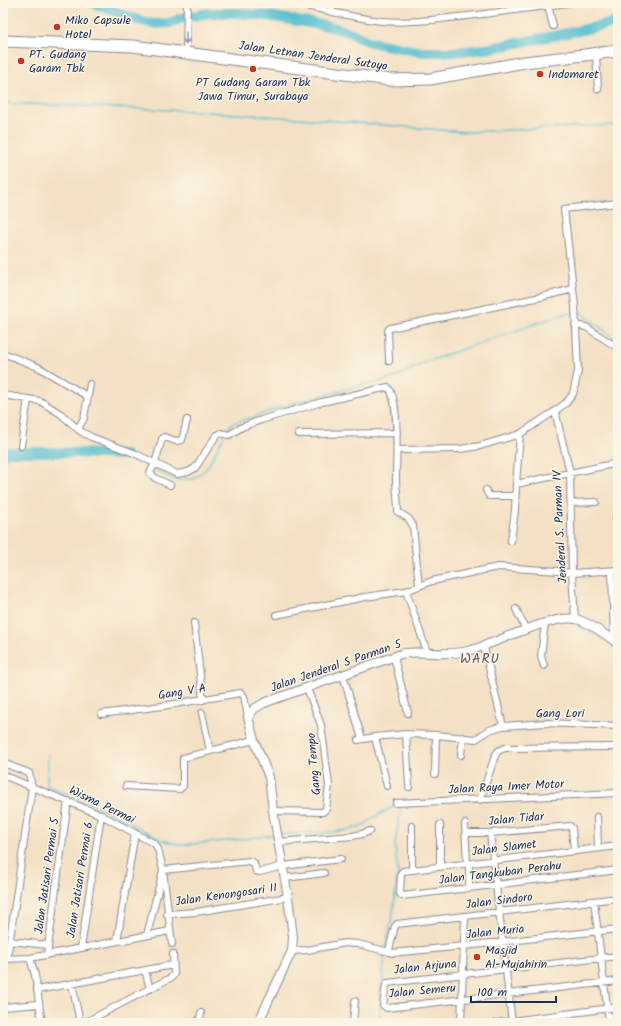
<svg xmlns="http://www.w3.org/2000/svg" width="621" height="1026" viewBox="0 0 621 1026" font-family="Kalam,sans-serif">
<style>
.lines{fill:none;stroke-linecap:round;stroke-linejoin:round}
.stream{stroke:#54bed0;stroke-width:1.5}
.river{stroke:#54bed0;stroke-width:10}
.street-casing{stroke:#888892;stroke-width:8}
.secondary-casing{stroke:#888892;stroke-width:10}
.highway-casing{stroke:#888892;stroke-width:13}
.street{stroke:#fff;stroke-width:6}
.secondary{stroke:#fff;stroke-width:8}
.highway{stroke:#fff;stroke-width:11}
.oneway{stroke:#8d97ae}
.poi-dot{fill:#c8321e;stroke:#fcf5e5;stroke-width:1.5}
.labels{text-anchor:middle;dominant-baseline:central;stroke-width:3;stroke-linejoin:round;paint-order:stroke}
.poi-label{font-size:12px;fill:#1b2f5e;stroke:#fcf5e5;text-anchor:start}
.street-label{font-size:12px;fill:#1b2f5e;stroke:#fcf5e5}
.quarter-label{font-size:14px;letter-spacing:1px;fill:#5b5b6b;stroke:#fcf5e5}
</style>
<rect width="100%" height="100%" fill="#fcf5e5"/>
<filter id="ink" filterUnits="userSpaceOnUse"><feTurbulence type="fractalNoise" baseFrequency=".025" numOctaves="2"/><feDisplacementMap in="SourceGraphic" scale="8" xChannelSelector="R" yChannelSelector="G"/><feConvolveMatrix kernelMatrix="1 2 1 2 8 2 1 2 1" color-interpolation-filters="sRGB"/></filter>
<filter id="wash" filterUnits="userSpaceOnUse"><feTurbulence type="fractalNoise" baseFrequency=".012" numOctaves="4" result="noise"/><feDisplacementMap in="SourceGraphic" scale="16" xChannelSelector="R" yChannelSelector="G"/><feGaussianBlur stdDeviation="0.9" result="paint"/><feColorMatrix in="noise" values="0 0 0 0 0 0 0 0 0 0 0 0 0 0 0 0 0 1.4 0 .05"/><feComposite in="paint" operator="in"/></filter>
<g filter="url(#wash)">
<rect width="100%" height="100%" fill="#f4e1c5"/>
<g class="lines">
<!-- stream -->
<path class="stream" d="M3,103L193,111L325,120L466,132L618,125
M577,313H583L618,342
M226,432L231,424L292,404L362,385L394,378L426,362L566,313H573
M126,455L151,467
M154,469L177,480L194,479L207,468L224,436
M48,755L47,785L100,808L162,840L181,845L236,840L273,835
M279,834L334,832L353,829L366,824L373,818L394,806L399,807L401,812L398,824L395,845L398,874L393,912L386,948
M381,996L385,952
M379,1023L380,1004"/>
<!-- river -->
<path class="river" d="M92,3L138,20L154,24L169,23L182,18L209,13H238L274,17L332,27L351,33L370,42L422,52H453L486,49L558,35L618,22
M3,455L9,452H48L126,455"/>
</g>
</g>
<g filter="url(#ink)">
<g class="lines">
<!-- street casing -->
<g class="street-casing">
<path id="street" d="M292,3C322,9 352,18 382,21C407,23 433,20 458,17C494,13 530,8 567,3
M331,3L332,11
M548,5L553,26
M186,52L187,3
M596,54L598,89
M575,325L586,327L618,348
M3,353L38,367L87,396
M389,361L388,330L390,328L541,297L573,289
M3,395L40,401L61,414L80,431L91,437L134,453L177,474L188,472L195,468L216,436L221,433L229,435L242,427L261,420L322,402L388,387C400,399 396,460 396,478C396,489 398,501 398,512L409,519L413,526L419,586
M555,411L570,473L572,573L575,619
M78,429L84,418L90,384
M299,434L397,433
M21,446L28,399
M397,450L460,449L480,446L520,434L555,411L566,403L573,394L578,371L575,306L564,209L618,203
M516,484L520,434
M170,485L155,478L150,473L155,463L162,439L164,437L176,441L182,440L187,420
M486,490L489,496H515
M571,503L596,502
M616,518L618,535
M511,541L515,510L516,484L618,463
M612,572L614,641
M406,591L427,652
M516,609L526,630
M276,615L365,597L406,591L432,581L498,567L558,571L572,573L618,570
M194,623L203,700
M484,647L503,726
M394,657L408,713
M544,666L541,656L545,623
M343,675L362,739
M202,713L210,751
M101,714L162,706L241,693L244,696L248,717
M406,734L409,787
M375,737L387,786
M358,740L375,737L406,734L436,735L476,739L489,730L503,726L545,723L618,726
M461,755L463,737
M3,763L29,773L32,787L101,815L155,844L158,849L163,870L172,944
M435,774L436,735
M3,775L32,787L7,959
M126,786L180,789L183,786V758L254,740
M480,800L495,756L498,751L505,748L618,747
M396,803L618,793
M273,811L323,812L326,809L329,785L321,725L307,688
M597,817L598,848
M465,824L467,864
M440,825V867
M412,826V870
M466,833H490L570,826L572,828L574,851
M490,833L512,1023
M279,842L352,836L362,834L370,831
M618,846L403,871L401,873L400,893L402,896L618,870
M469,863V888
M285,878L324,873
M618,898L397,924L395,926L389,950V952L392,953L464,946L618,929
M594,901L609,1023
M167,914L196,912L288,897
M147,935L163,870L250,861L254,863L256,871L260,872L283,866L341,859
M10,941L48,945
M117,941L135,833
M81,948L101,815
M292,951L307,950L345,943L358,944L389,952
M47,955L68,801
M618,956L387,983L386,985L383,1005L387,1008L618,981
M30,958L35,975L42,1023
M3,959L30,958L170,931
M145,970L150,989
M72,984L80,1023
M37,990L173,965
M3,1007L39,1004
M259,1021L265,1023
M84,1023L172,977L174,974L173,954
M199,1023L201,1013
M353,1023L355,1001
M461,1023L465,916
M496,1023L618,1007"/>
</g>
<!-- secondary casing -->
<g class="secondary-casing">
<path id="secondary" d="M258,1023L292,951L293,937L288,897L273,811L269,777L254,740L248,717L254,709L264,703L404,653C425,651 448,656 468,651C495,644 552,614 576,619C588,622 608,636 618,644"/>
</g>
<!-- highway casing -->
<g class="highway-casing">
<path id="highway" d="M3,41L133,46L390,80L430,79L525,62L618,51"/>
</g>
<!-- street -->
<use href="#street" class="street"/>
<!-- secondary -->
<use href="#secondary" class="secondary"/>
<!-- highway -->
<use href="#highway" class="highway"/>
</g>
<!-- one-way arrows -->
<defs><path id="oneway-shaft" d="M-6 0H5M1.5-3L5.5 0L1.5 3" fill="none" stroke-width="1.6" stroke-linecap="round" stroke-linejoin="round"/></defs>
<use class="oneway" href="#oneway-shaft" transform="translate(186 38) rotate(91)"/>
</g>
<!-- markers -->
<g class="poi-dot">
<circle cx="57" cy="27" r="4"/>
<circle cx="21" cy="61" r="4"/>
<circle cx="253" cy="69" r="4"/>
<circle cx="540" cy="74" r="4"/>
<circle cx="477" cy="957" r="4"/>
</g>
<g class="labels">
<!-- poi labels -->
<g class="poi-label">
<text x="65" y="20">Miko Capsule<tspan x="65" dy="14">Hotel</tspan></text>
<text x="29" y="54">PT. Gudang<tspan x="29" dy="14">Garam Tbk</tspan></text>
<text x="548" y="74">Indomaret</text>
<text x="253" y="82" text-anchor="middle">PT Gudang Garam Tbk<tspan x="253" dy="14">Jawa Timur, Surabaya</tspan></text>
<text x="485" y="950">Masjid<tspan x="485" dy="14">Al-Mujahirin</tspan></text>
</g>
<!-- street labels -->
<g class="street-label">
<text transform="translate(313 56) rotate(8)">Jalan Letnan Jenderal Sutoyo</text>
<text transform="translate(560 527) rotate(-93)">Jenderal S. Parman IV</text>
<text transform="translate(336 666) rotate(-19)">Jalan Jenderal S Parman 5</text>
<text transform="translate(182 692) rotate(-9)">Gang V A</text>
<text x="560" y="713">Gang Lori</text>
<text transform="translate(314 764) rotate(-95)">Gang Tempo</text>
<text transform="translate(506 787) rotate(-3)">Jalan Raya Imer Motor</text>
<text transform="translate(102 805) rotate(26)">Wisma Permai</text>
<text transform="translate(516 819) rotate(-5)">Jalan Tidar</text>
<text transform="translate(504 848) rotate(-7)">Jalan Slamet</text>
<text transform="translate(500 873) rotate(-7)">Jalan Tangkuban Perahu</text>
<text transform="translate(47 876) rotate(-82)">Jalan Jatisari Permai 5</text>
<text transform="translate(80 880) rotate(-81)">Jalan Jatisari Permai 6</text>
<text transform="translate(226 895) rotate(-8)">Jalan Kenongosari II</text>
<text transform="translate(499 901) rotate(-7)">Jalan Sindoro</text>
<text transform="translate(495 932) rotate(-6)">Jalan Muria</text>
<text transform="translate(425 967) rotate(-6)">Jalan Arjuna</text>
<text transform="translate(422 991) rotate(-5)">Jalan Semeru</text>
</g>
<!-- quarter labels -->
<g class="quarter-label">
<text x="480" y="659">WARU</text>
</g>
</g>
<!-- margin -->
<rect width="621" height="1026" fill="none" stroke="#fcf5e5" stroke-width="16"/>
<!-- scale -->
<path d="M471 996v6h85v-6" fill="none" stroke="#1b2f5e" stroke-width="2"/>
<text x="477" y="996" font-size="12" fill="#1b2f5e" stroke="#fcf5e5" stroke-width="3" paint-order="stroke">100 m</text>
</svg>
